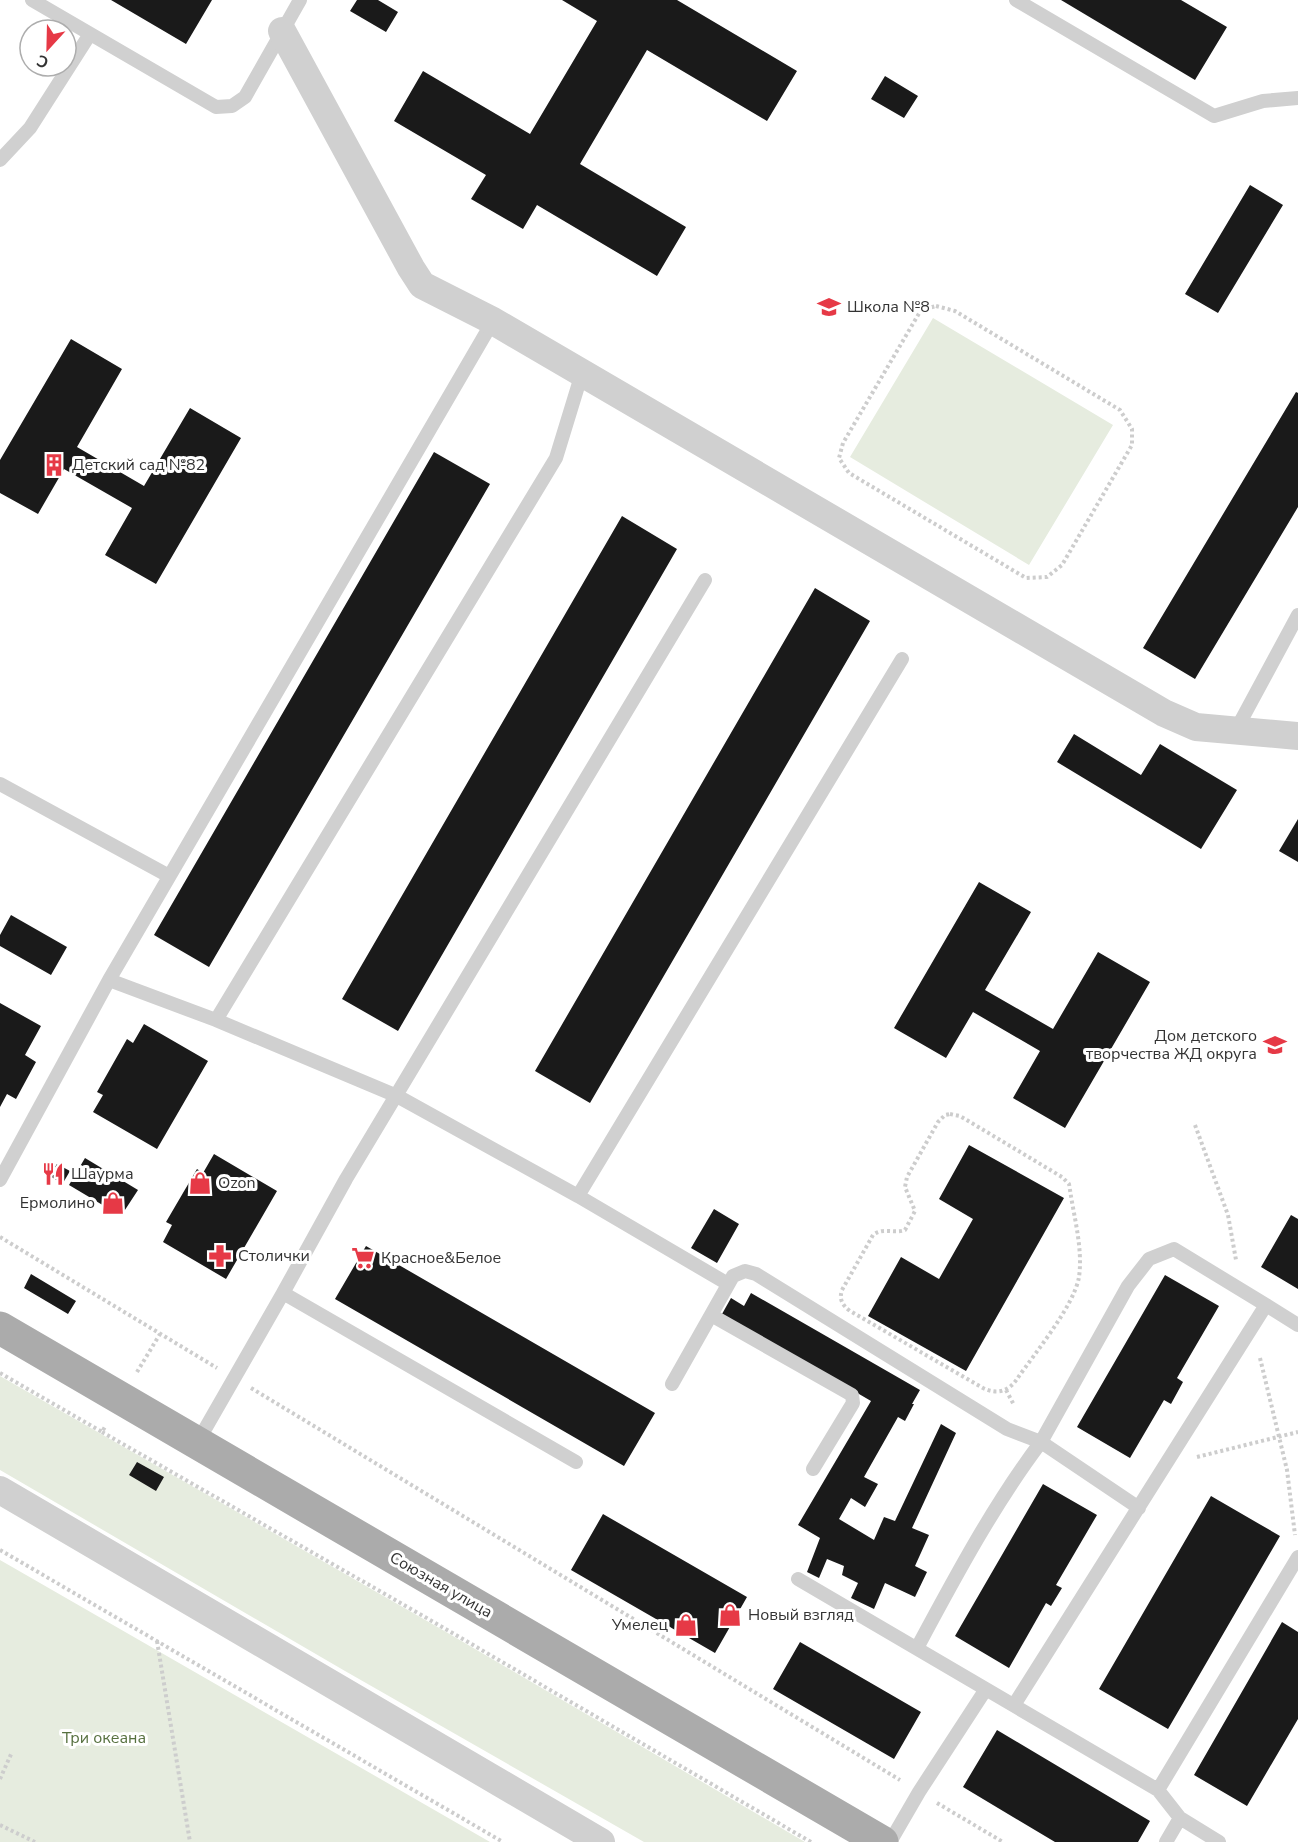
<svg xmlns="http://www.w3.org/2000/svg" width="1298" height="1842" viewBox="0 0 1298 1842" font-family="'Nunito Sans',sans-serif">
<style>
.green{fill:#e6ecdf}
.building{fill:#1a1a1a}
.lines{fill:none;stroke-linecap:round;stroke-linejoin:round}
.path{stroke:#cdcdcd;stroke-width:4;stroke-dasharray:3 3;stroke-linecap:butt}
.lane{stroke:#d0d0d0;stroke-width:14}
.street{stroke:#d0d0d0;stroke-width:28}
.primary{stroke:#ababab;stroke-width:33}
.labels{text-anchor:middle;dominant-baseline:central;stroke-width:6;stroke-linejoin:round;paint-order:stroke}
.poi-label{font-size:16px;fill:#333;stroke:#fff;text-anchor:start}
.street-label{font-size:16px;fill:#333;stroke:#fff}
.park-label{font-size:16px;fill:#56703f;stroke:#fff}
</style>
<rect width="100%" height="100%" fill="#fff"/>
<!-- green -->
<path class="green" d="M933,318L1113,425L1029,565L850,457Z
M0,1376L441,1629L805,1842H644L345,1671L0,1470Z
M0,1560L490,1842H0Z"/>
<!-- building -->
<path class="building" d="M111,0H212L186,44Z
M357,0H378L398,12L386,32L350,11Z
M562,0H677L797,71L767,121L647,50L580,164L686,227L657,276L537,205L523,229L471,199L486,175L394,121L423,71L530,134L597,21Z
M1061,0H1181L1227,27L1195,80Z
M885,76L918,96L904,118L871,99Z
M1250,185L1283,205L1218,313L1185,294Z
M71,339L122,369L77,447L144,486L190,408L241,438L156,584L105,555L132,508L64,469L38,514L0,493V460Z
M1296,392L1298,393V507L1195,679L1143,648Z
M434,452L490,484L209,967L154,935Z
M622,516L677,549L398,1031L342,999Z
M815,588L870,621L590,1103L535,1071Z
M1074,734L1141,775L1160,744L1237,790L1201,849L1057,762Z
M1298,819V862L1279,851Z
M979,882L1031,912L985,990L1053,1029L1098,952L1150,982L1065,1128L1013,1098L1040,1051L973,1012L946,1058L894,1028Z
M11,915L67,947L51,975L0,946V935Z
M0,1003L41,1026L25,1055L36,1062L16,1099L7,1094L0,1107Z
M144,1024L208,1061L157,1149L93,1112L103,1095L97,1092L127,1039L133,1043Z
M969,1145L1064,1198L966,1371L868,1316L901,1257L939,1279L973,1219L939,1199Z
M214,1154L277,1191L226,1279L163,1242L172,1225L166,1222L197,1169L203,1173Z
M85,1158L138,1190L121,1216L69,1185Z
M57,1164L70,1171L63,1183L49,1176Z
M714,1209L739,1224L717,1263L691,1248Z
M1291,1215L1298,1219V1289L1261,1267Z
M366,1246L655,1413L624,1466L335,1299Z
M31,1274L76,1301L68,1314L24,1288Z
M1165,1275L1219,1306L1177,1378L1183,1382L1171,1404L1164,1400L1130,1458L1077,1427Z
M751,1293L920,1390L912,1404H914L905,1421L898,1417L864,1477L878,1484L865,1507L851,1498L839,1519L874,1540L884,1517L895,1521L941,1424L956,1433L912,1528L929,1535L915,1566L927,1572L915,1597L885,1583L874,1609L851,1598L858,1583L842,1575L844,1566L827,1559L819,1578L807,1572L820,1538L798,1525L871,1401L722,1314L731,1298L744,1306Z
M137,1462L164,1477L156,1491L129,1475Z
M1043,1484L1097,1515L1056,1585L1062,1588L1051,1606L1046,1603L1009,1668L955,1636Z
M1211,1496L1280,1536L1168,1729L1099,1689Z
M603,1514L747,1597L715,1653L571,1570Z
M1282,1622L1298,1632V1719L1247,1806L1194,1775Z
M800,1642L921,1712L894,1759L773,1689Z
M997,1730L1150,1821L1138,1842H1055L963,1787Z"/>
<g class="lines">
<!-- path -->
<path class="path" d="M936,306L955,311L1120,410L1132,429V445L1062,565L1047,577L1026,578L849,473L839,458L843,443L921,310Z
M950,1114L960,1116L1062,1177L1069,1184L1070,1190C1074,1217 1083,1249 1079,1277C1074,1306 1035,1353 1017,1379C1009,1391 997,1395 983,1388L850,1311C842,1305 839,1299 842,1290L873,1235C883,1227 894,1234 905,1230L915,1211L905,1187L907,1177L938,1122L945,1115Z
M1195,1125L1228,1215L1236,1260
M0,1237L217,1368
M1260,1358L1287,1470L1295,1535
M137,1372L160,1334
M0,1373L102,1432L106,1425
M251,1388L900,1780
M1006,1390L1014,1405
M102,1432L425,1617L811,1842
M1197,1457L1298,1432
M0,1550L503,1842
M157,1641L190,1842
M0,1779L12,1752
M937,1803L1003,1842
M0,1825L35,1842"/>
<!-- lane -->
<path class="lane" d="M32,0L216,107L232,106L245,97L300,0
M1016,0L1214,116L1263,101L1298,98
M0,160L30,128L90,34
M1236,730L1298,615
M0,784L169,876
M109,980L216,1020L397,1096L578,1196L902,659
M216,1020L556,458L582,373
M0,1180L109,980L493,321
M578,1196L728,1284
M283,1293L346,1179L705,580
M711,1315L852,1395L853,1403L813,1469
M672,1384L733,1276L745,1271L756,1274L1007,1429L1041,1442L1139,1508
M197,1443L283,1293L576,1462
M798,1579L1158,1790L1298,1557
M917,1648C954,1579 994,1504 1041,1442L1128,1286L1149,1259L1174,1249L1266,1305
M1014,1705L1266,1305L1298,1325
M1158,1790L1180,1818L1219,1842
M890,1842L919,1792L986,1689
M1166,1842L1180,1818"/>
<!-- street -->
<path class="street" d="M282,31L411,268L422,285L493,321L1164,713L1196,727L1298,736
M0,1490L601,1842"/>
<!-- primary -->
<path class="primary" d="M0,1328L882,1842"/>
</g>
<!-- icons -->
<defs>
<g id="school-bare" transform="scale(1.8)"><path d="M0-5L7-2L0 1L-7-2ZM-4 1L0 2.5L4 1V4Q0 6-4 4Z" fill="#e63946" stroke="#fff" stroke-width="2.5" paint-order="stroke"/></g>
<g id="building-bare" transform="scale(1.8)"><path d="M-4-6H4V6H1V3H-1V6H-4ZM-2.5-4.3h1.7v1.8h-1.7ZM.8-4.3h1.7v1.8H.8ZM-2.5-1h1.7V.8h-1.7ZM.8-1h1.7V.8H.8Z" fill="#e63946" stroke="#fff" stroke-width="2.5" paint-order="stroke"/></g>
<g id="restaurant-bare" transform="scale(1.8)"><path d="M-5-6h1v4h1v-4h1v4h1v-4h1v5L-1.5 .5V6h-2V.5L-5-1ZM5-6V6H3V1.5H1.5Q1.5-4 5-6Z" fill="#e63946" stroke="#fff" stroke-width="2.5" paint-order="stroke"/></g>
<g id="shop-bare" transform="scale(1.8)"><path d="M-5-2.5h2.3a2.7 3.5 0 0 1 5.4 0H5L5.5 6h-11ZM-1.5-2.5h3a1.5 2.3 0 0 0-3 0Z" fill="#e63946" stroke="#fff" stroke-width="2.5" paint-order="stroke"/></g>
<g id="pharmacy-bare" transform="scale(1.8)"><path d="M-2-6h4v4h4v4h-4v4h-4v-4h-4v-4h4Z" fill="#e63946" stroke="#fff" stroke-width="2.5" paint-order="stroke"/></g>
<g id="supermarket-bare" transform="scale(1.8)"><path d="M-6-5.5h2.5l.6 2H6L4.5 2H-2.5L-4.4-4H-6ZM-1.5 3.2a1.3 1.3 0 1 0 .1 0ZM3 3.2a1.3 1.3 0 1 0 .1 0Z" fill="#e63946" stroke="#fff" stroke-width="2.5" paint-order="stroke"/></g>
</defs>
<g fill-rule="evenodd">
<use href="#school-bare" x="829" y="307"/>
<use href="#building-bare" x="54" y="465"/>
<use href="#school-bare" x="1275" y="1045"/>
<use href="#restaurant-bare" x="53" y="1174"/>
<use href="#shop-bare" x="200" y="1183"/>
<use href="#shop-bare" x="113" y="1203"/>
<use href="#pharmacy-bare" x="220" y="1256"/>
<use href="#supermarket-bare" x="363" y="1258"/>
<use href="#shop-bare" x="730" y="1615"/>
<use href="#shop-bare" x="686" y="1625"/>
</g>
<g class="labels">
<!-- poi labels -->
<g class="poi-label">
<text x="847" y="307">Школа №8</text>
<text x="72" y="465">Детский сад №82</text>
<text x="1257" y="1036" text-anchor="end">Дом детского<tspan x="1257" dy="18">творчества ЖД округа</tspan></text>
<text x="71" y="1174">Шаурма</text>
<text x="218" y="1183">Ozon</text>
<text x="95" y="1203" text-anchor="end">Ермолино</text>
<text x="238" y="1256">Столички</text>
<text x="381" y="1258">Красное&amp;Белое</text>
<text x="748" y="1615">Новый взгляд</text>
<text x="668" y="1625" text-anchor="end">Умелец</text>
</g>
<!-- street labels -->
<g class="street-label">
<text transform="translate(441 1585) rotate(30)">Союзная улица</text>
</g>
<!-- park labels -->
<g class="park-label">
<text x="104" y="1738">Три океана</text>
</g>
</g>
<!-- north arrow -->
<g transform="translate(48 48) rotate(202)"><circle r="28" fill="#ffffff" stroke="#adadad" stroke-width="1.5"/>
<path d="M0-4.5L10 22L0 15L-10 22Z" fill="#e63946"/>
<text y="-9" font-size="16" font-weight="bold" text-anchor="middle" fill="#333333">С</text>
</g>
</svg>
